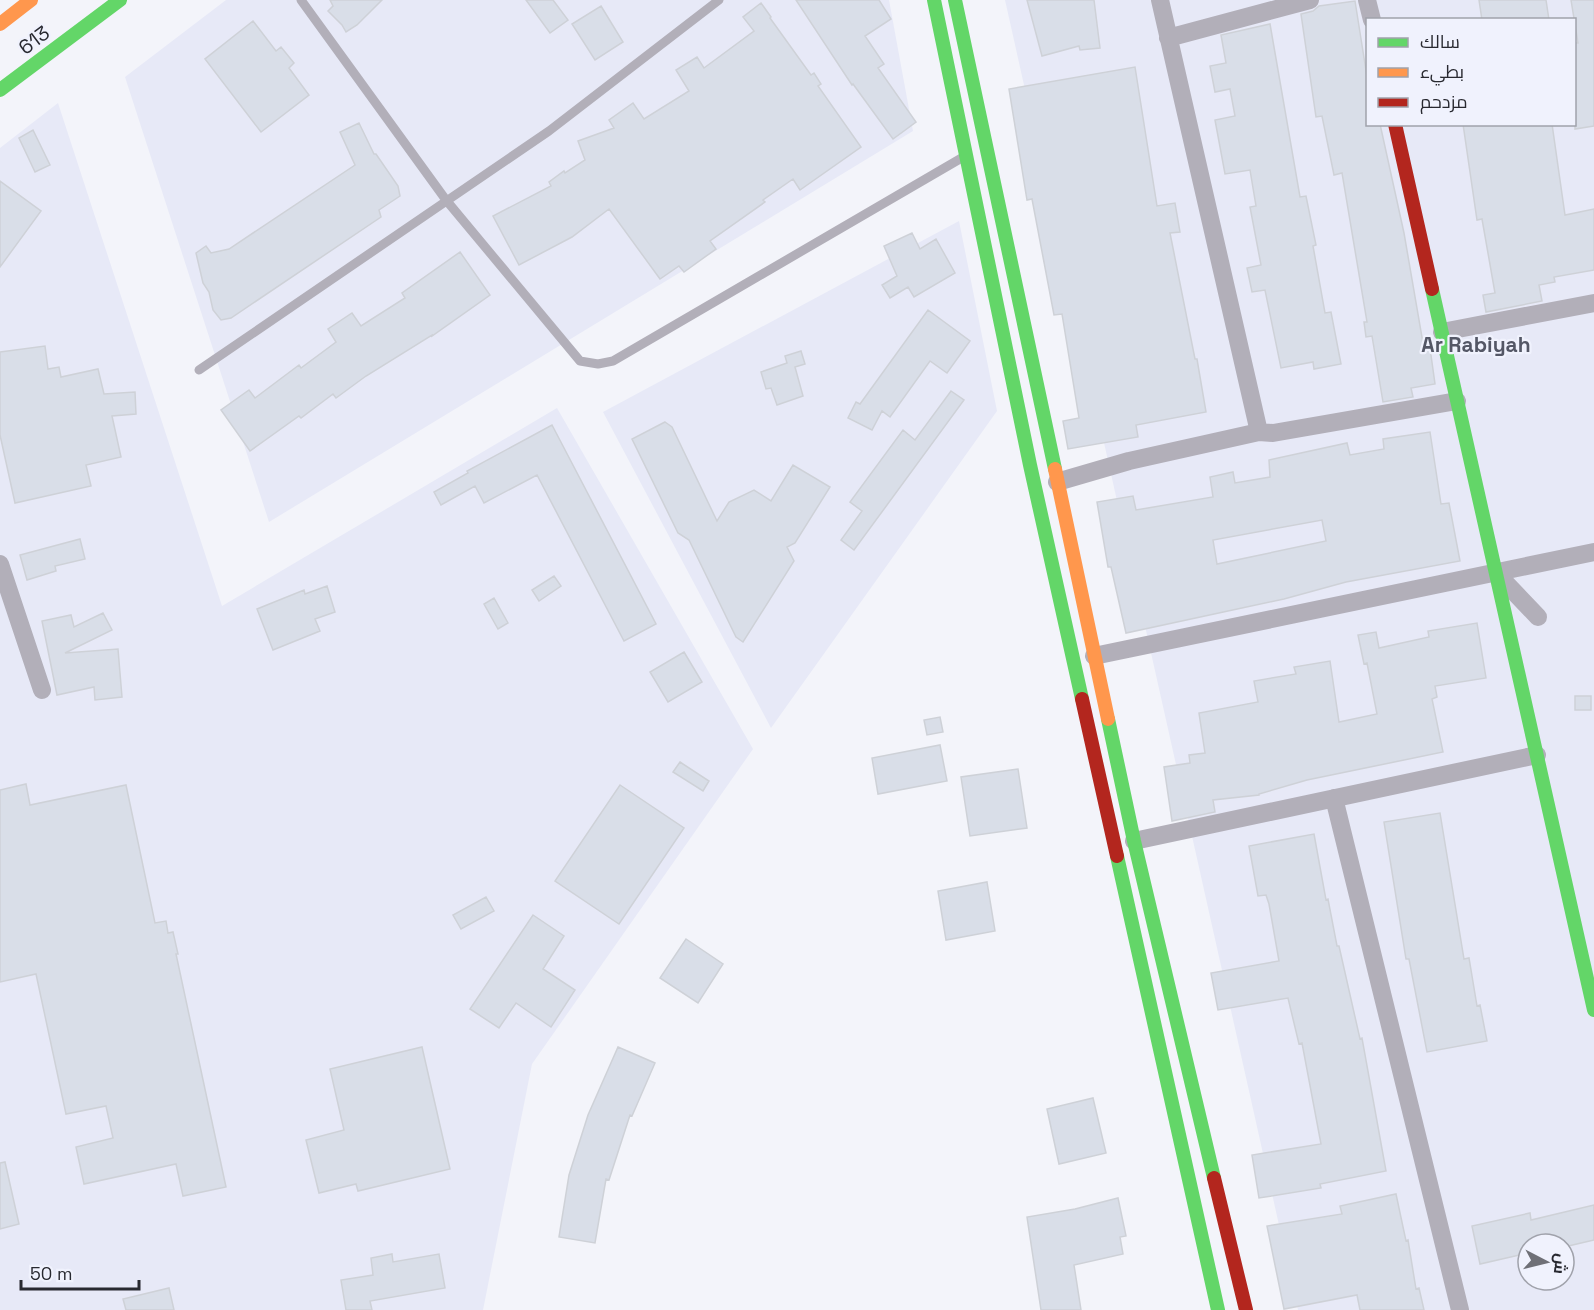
<svg xmlns="http://www.w3.org/2000/svg" width="1594" height="1310" viewBox="0 0 1594 1310" font-family="'Space Grotesk',Cairo,sans-serif">
<style>
.built{fill:#e7e9f7;fill-rule:evenodd}
.building{fill:#d9dee8;stroke:#ced1d7;stroke-width:1.5;fill-rule:evenodd}
.lines{fill:none;stroke-linecap:round;stroke-linejoin:round}
.lane{stroke:#b2afb9;stroke-width:9}
.street{stroke:#b2afb9;stroke-width:18}
.fast{stroke:#63d668;stroke-width:14}
.slow{stroke:#ff974d;stroke-width:14}
.jam{stroke:#b3261e;stroke-width:14}
.labels{text-anchor:middle;dominant-baseline:central;stroke-width:4.5;stroke-linejoin:round;paint-order:stroke}
.street-label{font-size:20px;fill:#282930;stroke:#f0f2fd}
.neighbourhood-label{font-size:21px;font-weight:bold;fill:#545766;stroke:#f0f2fd}
</style>
<rect width="100%" height="100%" fill="#f3f4fa"/>
<!-- built -->
<path class="built" d="M226,0H889L913,131L269,522L125,77Z
M1005,0H1594V1310H1298ZM1368,20H1574V124H1368ZM1528,1244H1564V1280H1528Z
M58,103L222,606L557,408L753,749L532,1064L483,1310H0V148Z
M959,221L997,411L771,728L603,412Z"/>
<!-- building -->
<path class="building" d="M330,0H382L357,25L346,32L342,25L328,11L333,6Z
M526,0H553L568,20L550,33Z
M796,0H879L891,19L865,36L884,64L878,68L916,122L893,139L853,84L852,85Z
M1027,0H1094L1100,48L1080,50L1079,46L1042,56Z
M1479,0H1546L1549,20H1482Z
M1571,0H1594V126L1575,129V43H1578Z
M1355,1L1368,83V124H1380L1404,233L1424,349L1430,348L1435,384L1411,388L1413,397L1383,402L1372,336L1366,337L1364,322H1367L1342,173L1334,175L1322,116L1316,117L1301,14L1313,11L1319,6Z
M761,3L771,17L770,18L811,75L814,73L821,84L818,86L861,147L800,190L793,179L763,200L765,202L710,241L716,249L684,272L679,266L660,279L609,209L572,237L519,265L493,216L551,186L549,182L564,171L565,173L585,160L578,141L614,128L609,120L633,103L644,119L689,91L676,70L697,57L704,68L754,31L743,17Z
M601,6L623,42L595,60L572,24Z
M253,21L276,51L281,47L294,63L289,68L309,95L261,132L205,59Z
M1270,24L1300,197L1306,196L1316,245L1313,246L1325,313L1331,312L1341,364L1314,369L1313,362L1281,368L1265,290L1252,292L1247,268L1261,265L1250,207L1256,206L1250,170L1225,174L1215,120L1235,116L1230,89L1215,92L1210,66L1226,63L1221,35Z
M1135,67L1157,206L1175,203L1180,232L1170,233L1195,359H1197L1206,412L1136,425L1138,437L1068,449L1063,421L1079,418L1062,314L1054,315L1032,199L1027,200L1009,89Z
M359,123L374,154H376L398,186L400,196L379,210L381,217L231,318L221,320L213,310L209,292L203,283L196,253L206,246L211,253L229,249L355,165L340,132Z
M1463,124H1552L1565,215L1594,209V270L1554,277L1555,282L1539,285L1542,301L1486,312L1483,295L1495,293L1482,219L1477,220Z
M33,130L50,165L35,172L19,138Z
M0,181L41,211L0,267Z
M912,233L920,249L936,239L955,273L914,297L908,287L890,298L882,285L897,276L884,246Z
M460,252L490,295L432,336V335L366,376L336,398L333,394L301,418L299,416L250,451L221,410L249,390L255,398L299,365L301,368L336,342L328,329L352,313L361,326L405,298L402,293Z
M928,310L970,341L947,373L930,361L890,417L882,411L872,430L848,418L856,402L860,404Z
M45,346L48,369L59,367L61,377L98,369L104,394L135,392L136,414L112,416L121,457L86,465L91,486L15,503L0,435V352Z
M801,351L805,364L795,367L803,396L777,405L771,388L766,389L761,372L787,363L785,356Z
M951,391L964,400L854,550L841,540L862,511L850,502L903,430L915,440Z
M665,422L672,427L717,521L729,502L754,490L771,501L793,465L830,487L795,543L787,547L794,561L743,642L736,637L689,540L678,533L632,439Z
M552,425L656,624L624,641L537,475L484,503L475,486L441,505L434,492L468,473L467,471Z
M1430,432L1441,504L1449,503L1460,561L1346,582L1284,599L1126,633L1111,567H1108L1097,502L1133,496L1136,510L1213,497L1210,477L1233,472L1235,483L1270,477L1269,460L1347,443L1350,455L1384,449L1383,439ZM1322,520L1326,541L1217,564L1213,540Z
M80,539L85,559L55,566L56,571L27,580L20,555Z
M554,576L561,586L539,601L532,590Z
M327,586L335,612L315,619L320,631L273,650L257,609L304,590L305,594Z
M494,598L508,623L498,629L484,604Z
M103,613L112,630L65,653L118,649L122,697L95,700L94,687L57,695L42,621L71,615L74,627Z
M1477,623L1486,678L1435,686L1437,697L1432,699L1443,752L1307,780L1259,794V795L1213,800L1215,812L1172,821L1164,767L1190,763L1189,755L1205,753L1199,713L1258,702L1254,681L1296,674L1294,667L1330,661L1339,722L1377,714L1367,663L1364,664L1358,635L1376,632L1379,648L1429,637L1428,631Z
M684,652L702,682L668,702L650,672Z
M1575,696H1591V710H1575Z
M940,717L943,732L927,735L924,720Z
M940,745L947,781L878,794L872,758Z
M680,762L709,781L703,791L673,772Z
M1018,769L1027,828L970,836L961,777Z
M26,784L30,805L126,785L155,923L166,921L168,933L173,932L178,954H176L226,1187L183,1196L176,1164L84,1184L76,1147L113,1138L106,1106L66,1114L36,974L0,982V790Z
M620,785L684,828L619,924L555,881Z
M1440,813L1464,959L1469,958L1477,1006L1480,1005L1487,1041L1427,1052L1409,959H1406L1384,822Z
M1314,834L1326,900L1328,899L1337,946H1339L1360,1039L1362,1038L1386,1171L1320,1184L1321,1188L1259,1198L1252,1155L1321,1144L1302,1043L1299,1044L1288,998L1218,1010L1211,973L1279,961L1269,904L1266,895L1258,896L1249,846Z
M987,882L995,931L946,940L938,891Z
M486,897L494,911L461,929L453,915Z
M533,915L564,936L543,969L575,990L551,1027L516,1003L499,1028L470,1009Z
M686,939L723,964L698,1003L660,978Z
M422,1047L450,1169L358,1191L356,1184L319,1193L306,1140L344,1130L330,1069Z
M618,1047L655,1063L632,1116L630,1115L609,1180L606,1179L595,1243L559,1237L569,1175L588,1115Z
M1093,1098L1106,1153L1059,1164L1047,1109Z
M5,1162L19,1224L0,1229V1163Z
M1396,1194L1406,1241L1408,1240L1416,1289L1419,1288L1424,1310H1360L1357,1295L1284,1309L1267,1226L1342,1214L1340,1206Z
M1118,1198L1126,1236L1120,1237L1123,1254L1074,1265L1081,1310H1041L1027,1217L1075,1209Z
M1594,1205V1240L1564,1247V1244H1528V1253L1480,1264L1472,1226L1530,1213L1531,1220Z
M392,1254L393,1262L439,1254L445,1288L370,1301L372,1310H346L341,1280L373,1275L371,1258Z
M169,1288L174,1310H126L123,1299Z"/>
<g class="lines">
<!-- lane -->
<path class="lane" d="M301,0L446,200L580,361L598,364L613,361L965,156
M199,370L549,131L719,0"/>
<!-- street -->
<path class="street" d="M1160,0L1259,432
M1367,0L1372,20
M1168,38L1310,0
M1442,332L1594,303
M1057,482L1129,461L1259,432L1273,433L1457,401
M0,564L42,690
M1497,574L1538,617
M1094,656L1594,552
M1334,798L1460,1310
M1134,841L1537,755"/>
<!-- fast -->
<path class="fast" d="M934,0L1030,465L1082,699
M955,0L1055,469
M0,90L120,0
M1432,289L1594,1010
M1108,719L1134,841L1214,1178
M1117,856L1218,1310"/>
<!-- slow -->
<path class="slow" d="M0,24L31,0
M1055,469L1108,719"/>
<!-- jam -->
<path class="jam" d="M1395,124L1432,289
M1082,699L1117,856
M1214,1178L1246,1310"/>
</g>
<g class="labels">
<!-- street labels -->
<g class="street-label">
<text transform="translate(34 40) rotate(-37)">613</text>
</g>
<!-- neighbourhood labels -->
<g class="neighbourhood-label">
<text x="1476" y="344">Ar Rabiyah</text>
</g>
</g>
<!-- legend -->
<rect x="1366" y="18" width="210" height="108" fill="#f0f2fd" stroke="#a0a2ab" stroke-width="1.5"/>
<rect x="1378" y="38" width="30" height="9" fill="#63d668" stroke="#a0a2ab" stroke-width="1.5"/>
<text x="1420" y="48" font-size="18" fill="#282930">سالك</text>
<rect x="1378" y="68" width="30" height="9" fill="#ff974d" stroke="#a0a2ab" stroke-width="1.5"/>
<text x="1420" y="78" font-size="18" fill="#282930">بطيء</text>
<rect x="1378" y="98" width="30" height="9" fill="#b3261e" stroke="#a0a2ab" stroke-width="1.5"/>
<text x="1420" y="108" font-size="18" fill="#282930">مزدحم</text>
<!-- north arrow -->
<g transform="translate(1546 1262) rotate(97)"><circle r="28" fill="#f0f2fd" stroke="#a0a2ab" stroke-width="1.5"/>
<path d="M0-4.5L10 22L0 15L-10 22Z" fill="#6f7077"/>
<text y="-9" font-size="16" font-weight="bold" text-anchor="middle" fill="#282930">ش</text>
</g>
<!-- scale -->
<path d="M21 1280v9h118v-9" fill="none" stroke="#282930" stroke-width="3"/>
<text x="30" y="1280" font-size="18" fill="#282930" stroke="#f0f2fd" stroke-width="4.5" paint-order="stroke">50 m</text>
</svg>
